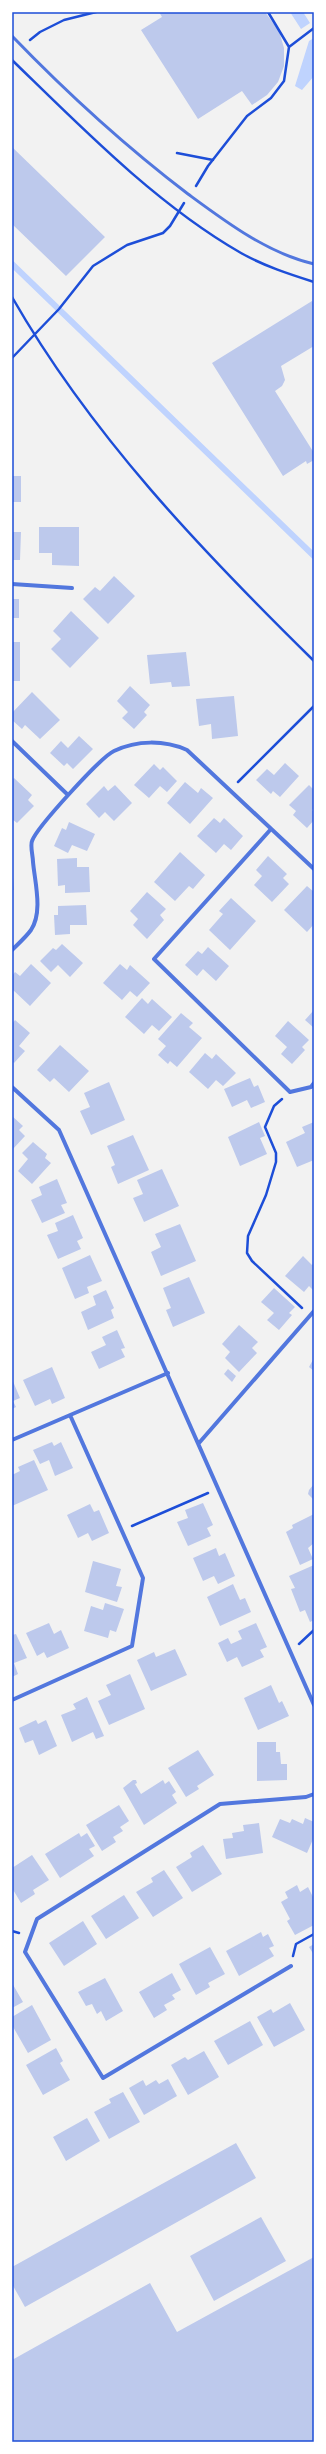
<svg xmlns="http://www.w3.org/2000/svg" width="326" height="2454" viewBox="0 0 326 2454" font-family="Raleway,sans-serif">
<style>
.water{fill:#bfd3fe}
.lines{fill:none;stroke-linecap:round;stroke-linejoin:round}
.stream{stroke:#bfd3fe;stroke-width:6}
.building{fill:#bdc9ec}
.path{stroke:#1d4ed8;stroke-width:2.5}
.service{stroke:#5277de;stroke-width:3}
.minor{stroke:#5277de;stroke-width:4}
.neatline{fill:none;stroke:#1d4ed8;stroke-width:1.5}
</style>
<rect width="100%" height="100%" fill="#f2f2f2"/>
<!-- water -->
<path class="water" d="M290,12H303L310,23L301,29Z
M314,38V76L302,90L295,86L309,41Z"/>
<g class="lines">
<!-- stream -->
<path class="stream" d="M12,264L314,556"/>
</g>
<!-- building -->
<path class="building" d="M159,12H265L279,31L284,48V66L278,82L267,95L252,105L242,91L198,119L141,30L162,17Z
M12,147L105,237L66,276L12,224Z
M312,301L314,305V346L281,366L285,380L282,386L275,391L314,453V460L307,464L306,461L283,476L212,363Z
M12,476H21V502H12Z
M39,527H79V566L52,565V553H39Z
M12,532H21L20,560H12Z
M114,576L135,596L108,624L83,599L95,587L100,591Z
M12,599H19V618H12Z
M71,611L99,638L70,668L51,649L61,639L53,631Z
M12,642H20V681H12Z
M186,652L190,686L172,687L171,682L150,684L147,655Z
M130,686L150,705L144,712L147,715L134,729L122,718L128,712L117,701Z
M32,692L60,720L40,739L25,725L22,729L12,720V713Z
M234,696L238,736L212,739L211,724L199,726L196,699Z
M79,736L93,749L73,769L67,763L64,766L50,753L61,741L68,748Z
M285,763L299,776L280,797L273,791L271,794L256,780L267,769L274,775Z
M154,764L160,770L163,767L177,781L167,792L160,786L149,798L134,785Z
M14,778L32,795L28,800L34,806L17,823L12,819V780Z
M185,782L198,793L201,788L213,798L190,824L167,803Z
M115,785L132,803L114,821L105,812L99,818L86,804L104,786L108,791Z
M309,785L314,790V808L312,810L314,812V820L307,828L293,815L296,811L289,805Z
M214,818L220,823L224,818L243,836L231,850L224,844L216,853L197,836Z
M69,822L95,834L87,851L72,845L68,853L54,846L62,828L66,830Z
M180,852L205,875L193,889L189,886L175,901L154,882Z
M268,856L287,874L283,878L289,884L272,902L254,885L262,876L256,870Z
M77,858V867H89L90,892L65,893V885L58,886L57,859Z
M12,864L14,890H12Z
M307,886L314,892V924L307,932L284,910Z
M147,892L166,909L160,915L164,920L147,939L133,925L138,919L130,911Z
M231,898L256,921L230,950L209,930L223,914L219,911Z
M86,905L87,925H70V934L55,935L54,915H58V906Z
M62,944L83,963L70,977L58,965L51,972L40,961L53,948L56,950Z
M208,947L229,966L216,981L203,969L197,976L185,965L198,951L202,954Z
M31,964L51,983L30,1006L12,989V976L15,972L20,976Z
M120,964L127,970L130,965L150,983L137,997L130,991L122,1000L103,983Z
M142,998L148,1004L152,999L172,1017L159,1031L152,1025L144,1034L125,1017Z
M314,1010V1028L305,1020Z
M181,1013L193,1023L189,1027L202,1038L177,1067L170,1061L168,1064L158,1055L166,1046L158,1039Z
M15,1020L30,1033L19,1046L25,1051L14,1063L12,1061V1024Z
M288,1021L309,1040L302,1047L305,1050L292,1064L281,1054L287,1047L275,1036Z
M60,1045L89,1071L69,1092L54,1078L50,1082L37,1070Z
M205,1053L212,1059L216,1054L236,1073L223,1086L216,1080L208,1089L189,1072Z
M250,1078L254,1087L258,1085L265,1102L251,1108L247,1100L232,1107L224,1089Z
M109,1082L125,1120L91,1135L80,1111L90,1107L84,1093Z
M12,1116L23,1126L19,1130L25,1136L12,1150Z
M259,1122L265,1136L260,1138L267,1154L240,1166L228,1137Z
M314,1122V1160L297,1167L286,1142L305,1133L302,1127Z
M133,1135L149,1170L118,1184L111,1167L115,1165L107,1146Z
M33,1142L47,1154L45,1158L51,1163L32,1184L18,1171L28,1159L22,1153Z
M162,1169L179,1206L144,1222L133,1198L143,1194L137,1180Z
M57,1179L67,1203L61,1205L65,1213L42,1223L31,1200L42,1195L39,1187Z
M73,1215L83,1238L77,1241L81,1249L58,1259L47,1235L58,1231L55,1223Z
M180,1224L196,1261L161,1276L151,1252L161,1247L155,1234Z
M90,1255L102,1281L87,1287L89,1293L75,1299L62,1268Z
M303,1256L312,1265L314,1262V1291L309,1286L304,1292L285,1276Z
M189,1277L205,1313L173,1327L166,1310L171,1308L163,1288Z
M274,1288L295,1307L289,1313L292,1315L279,1330L267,1320L274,1313L261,1302Z
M106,1290L114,1308L111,1310L114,1318L88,1330L81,1312L96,1305L93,1296Z
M239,1325L258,1342L252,1348L257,1353L239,1372L225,1358L230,1352L222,1344Z
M117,1330L125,1348L121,1349L125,1357L99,1369L91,1352L106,1345L102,1337Z
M314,1358V1371L309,1367Z
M52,1367L65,1398L52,1404L50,1399L35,1406L23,1380Z
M228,1369L236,1376L232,1382L224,1374Z
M12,1379L20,1398L13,1401L16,1407L12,1409Z
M52,1442L54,1446L61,1442L73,1468L55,1476L49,1460L40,1464L33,1450Z
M34,1460L48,1490L12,1506V1475L20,1471L18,1467Z
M314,1484V1500L308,1494L309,1490Z
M203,1503L213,1525L207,1528L211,1536L188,1546L177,1522L188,1518L185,1510Z
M90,1504L94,1512L99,1510L109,1533L92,1541L88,1533L78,1538L67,1515Z
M314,1514V1543L308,1548L313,1559L300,1565L286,1532L293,1528L292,1525Z
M216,1548L219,1556L225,1553L235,1576L218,1584L214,1576L203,1581L193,1558Z
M93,1561L121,1569L116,1586L122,1587L117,1602L85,1592Z
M314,1565V1620L310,1622L305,1610L300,1612L291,1589L295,1588L289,1576Z
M233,1584L240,1600L245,1598L251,1612L220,1626L207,1597Z
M105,1603L124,1609L116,1632L110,1630L108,1638L84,1631L91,1606L103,1610Z
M49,1623L54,1634L61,1630L69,1648L47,1658L44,1652L37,1656L26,1633Z
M256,1623L267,1647L260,1650L264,1657L242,1667L237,1657L227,1662L218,1643L228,1638L231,1644L242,1639L238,1631Z
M16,1634L27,1658L14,1663L18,1674L12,1677V1635Z
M175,1649L187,1675L151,1691L137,1660L154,1652L156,1657Z
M130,1674L145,1709L109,1725L98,1701L111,1695L106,1685Z
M271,1685L279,1703L282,1701L289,1716L258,1730L244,1698Z
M87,1697L104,1736L96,1739L93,1732L72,1742L61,1715L76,1709L73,1704Z
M36,1720L38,1724L46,1720L57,1746L39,1755L33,1740L25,1743L19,1728Z
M257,1742H276V1752H280L281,1764H287V1780L257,1781Z
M198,1750L214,1775L197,1786L199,1789L186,1797L168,1768Z
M133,1780H136L137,1783L135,1784L141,1794L163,1780L165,1784L169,1781L176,1792L172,1795L177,1803L144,1825L123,1788Z
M119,1805L129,1821L120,1827L123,1831L113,1837L116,1842L102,1851L86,1825Z
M305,1818L314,1822V1837L307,1853L272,1837L280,1819L290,1823L292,1819L303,1824Z
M259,1823L263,1853L226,1859L223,1839L233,1838L232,1833L244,1831L243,1825Z
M79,1833L81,1837L87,1833L95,1846L89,1849L94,1856L60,1878L45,1854Z
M203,1845L222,1874L192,1892L176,1867L192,1857L190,1853Z
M32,1855L49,1880L33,1890L35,1894L21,1903L12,1888V1868Z
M164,1870L183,1898L153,1917L136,1892L153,1882L151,1878Z
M297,1885L300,1892L308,1887L314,1899V1925L295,1935L287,1921L290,1919L281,1902L288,1898L285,1892Z
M124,1895L139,1918L106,1939L91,1916Z
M83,1921L97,1944L64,1966L49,1943Z
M261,1932L263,1937L268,1934L274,1946L269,1948L274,1956L239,1976L226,1951Z
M314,1944V1955L309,1947Z
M210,1947L225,1974L208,1983L210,1987L196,1995L179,1964Z
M172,1973L181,1990L172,1995L175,1999L164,2005L167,2010L154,2018L139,1992Z
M105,1978L123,2011L106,2021L101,2011L97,2014L92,2004L86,2006L78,1992Z
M12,1983L23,2002L12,2008Z
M290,2003L305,2030L274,2047L257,2017L271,2009L273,2013Z
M32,2005L51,2040L28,2053L12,2025V2017Z
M250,2021L263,2045L228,2065L214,2041Z
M56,2048L63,2061L60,2063L70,2080L43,2095L26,2065Z
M204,2051L219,2077L188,2095L171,2065L185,2057L188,2060Z
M168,2079L177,2096L144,2115L129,2088L143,2080L146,2086L156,2080L159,2084Z
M123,2092L140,2122L109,2139L94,2112L111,2103L109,2099Z
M87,2118L100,2141L66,2161L53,2137Z
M236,2143L256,2178L25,2307L12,2284V2267Z
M261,2217L286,2261L214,2301L190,2256Z
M314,2257V2442H12V2360L150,2283L177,2332Z"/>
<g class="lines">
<!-- path -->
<path class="path" d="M268,12L289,47
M30,40L40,32L64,20L96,12
M12,60C81,127 157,205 241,253C264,266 289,274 314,282
M177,153L213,160
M196,186L208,166L247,116L271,98L284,81L289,47L314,28
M12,297C91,435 201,550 314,661
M12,358L59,309L93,266L127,245L163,233L170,226L184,203
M238,782L314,706
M282,1099L274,1106L265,1127L276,1153V1162L266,1195L248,1236L247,1253L252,1261L302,1308
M132,1526L208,1493
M299,1644L314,1630
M12,1931L19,1933
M293,1956L296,1944L314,1934"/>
<!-- service -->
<path class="service" d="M12,36C67,93 125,146 188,194C226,222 267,253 314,264"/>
<!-- minor -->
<path class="minor" d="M12,584L72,588
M12,741L68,795
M271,829L154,959L290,1092L311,1087L314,1083
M12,950C18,944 26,937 31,930C43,912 35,883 33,862C33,856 30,846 32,841C37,827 101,757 114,751C137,740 164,740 187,750L314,869
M12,1087L59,1130L314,1705
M12,1440L168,1373
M199,1443L314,1311
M12,1700L132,1646L143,1578L70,1415
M291,1966L103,2078L25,1952L37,1919L220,1804L306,1797L314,1794"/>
</g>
<!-- border -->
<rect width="326" height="2454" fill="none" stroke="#ffffff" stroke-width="26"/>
<rect x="13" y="13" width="300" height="2428" class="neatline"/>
</svg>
